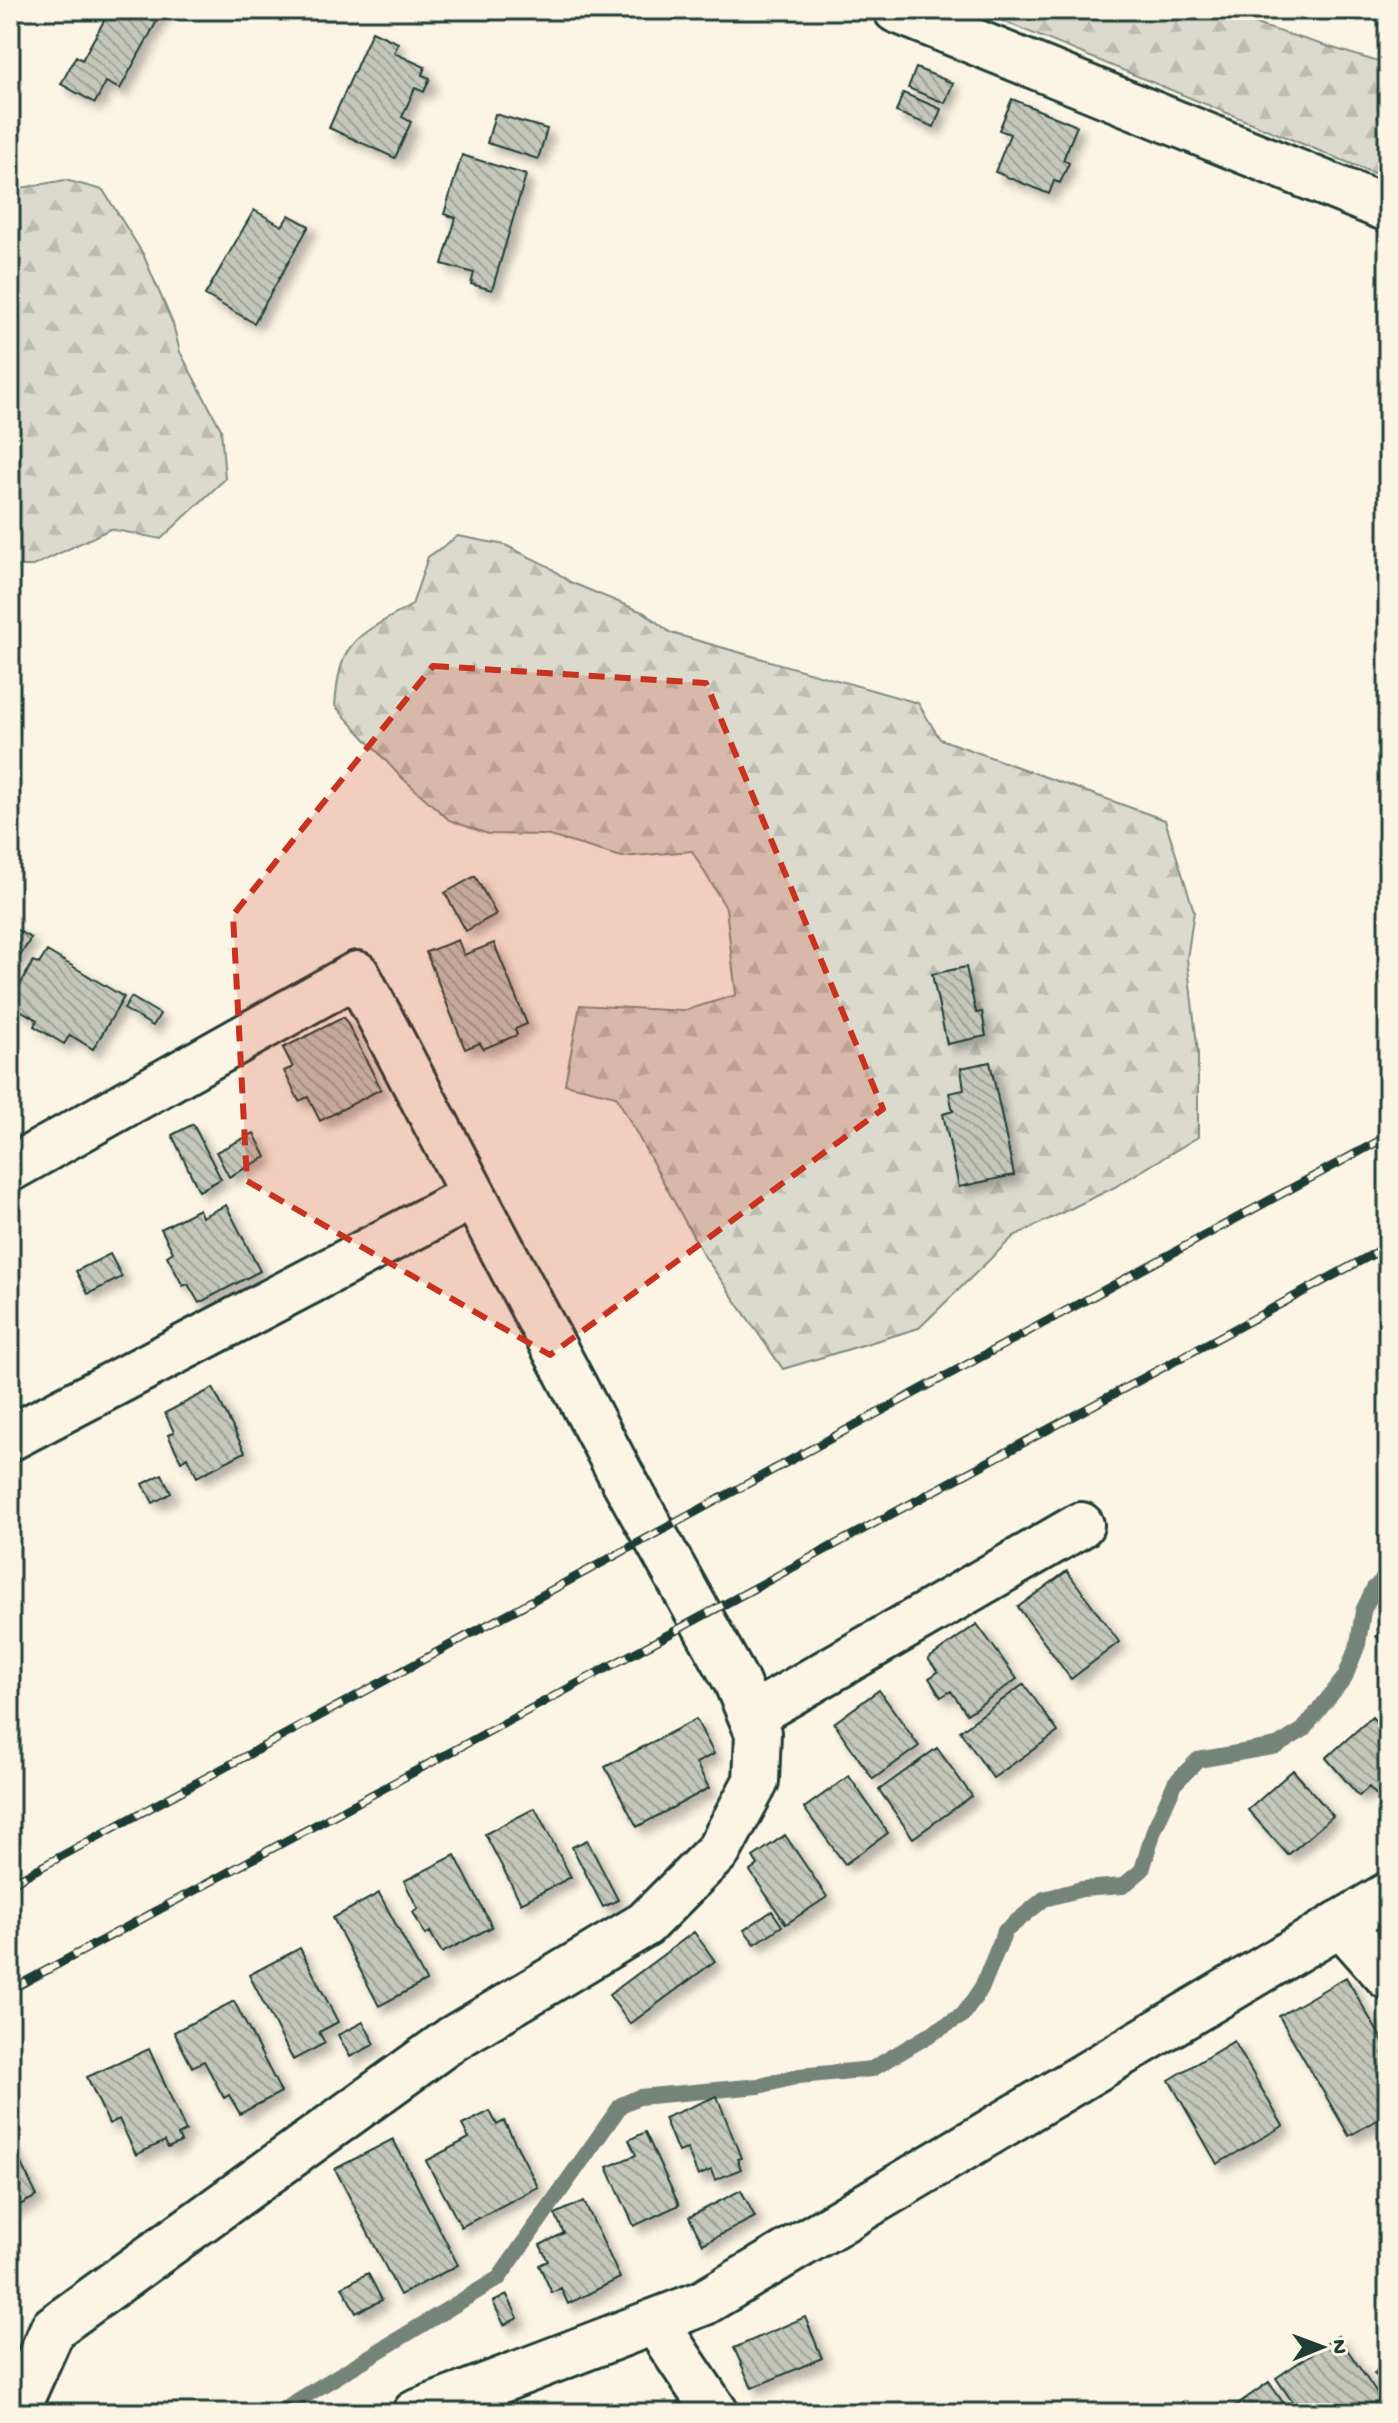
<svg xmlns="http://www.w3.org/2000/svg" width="1398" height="2423" viewBox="0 0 1398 2423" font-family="'Gochi Hand',sans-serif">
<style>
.forest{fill:url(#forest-firs);stroke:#7e8c80;stroke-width:2}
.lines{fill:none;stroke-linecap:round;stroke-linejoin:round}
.stream{stroke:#758479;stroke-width:16}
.building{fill:url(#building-back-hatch);stroke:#1f3d34;stroke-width:2;filter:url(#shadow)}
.street-casing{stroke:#1f3d34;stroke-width:50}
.secondary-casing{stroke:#1f3d34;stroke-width:50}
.street{stroke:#fcf5e5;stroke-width:44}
.secondary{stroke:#fcf5e5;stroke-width:44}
.rail-casing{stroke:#1f3d34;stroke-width:9}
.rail{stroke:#fcf5e5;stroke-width:6;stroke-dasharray:18;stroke-linecap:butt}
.marked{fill:#c8321e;fill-opacity:0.2;stroke:#c8321e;stroke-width:6;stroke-dasharray:16 10;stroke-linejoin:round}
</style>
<defs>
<pattern id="forest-firs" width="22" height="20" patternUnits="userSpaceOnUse" patternTransform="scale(2)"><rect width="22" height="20" fill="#dcdacc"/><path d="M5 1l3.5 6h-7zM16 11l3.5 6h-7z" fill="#bcbcb0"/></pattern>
<pattern id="building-back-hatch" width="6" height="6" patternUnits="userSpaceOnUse" patternTransform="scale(2)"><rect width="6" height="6" fill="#c5c7b9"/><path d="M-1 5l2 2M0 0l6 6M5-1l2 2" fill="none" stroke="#9fa397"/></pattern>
<filter id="shadow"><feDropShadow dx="7" dy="7" stdDeviation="4" flood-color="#0004"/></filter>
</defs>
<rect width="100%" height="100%" fill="#fcf5e5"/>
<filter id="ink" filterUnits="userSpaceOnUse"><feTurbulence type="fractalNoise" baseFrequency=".0125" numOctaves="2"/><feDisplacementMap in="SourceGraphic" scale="16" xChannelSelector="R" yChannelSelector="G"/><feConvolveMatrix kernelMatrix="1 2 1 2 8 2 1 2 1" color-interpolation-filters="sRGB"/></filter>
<g filter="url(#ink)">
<!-- forest -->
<path class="forest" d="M976,10H1210L1388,65V179Z
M65,180L103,190L143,254L173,324L180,352L221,429L225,479L161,539L110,529L33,566H10V190Z
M458,536L505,545L548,566L570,582L645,613L671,633L918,703L940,739L1165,820L1194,911L1187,959L1198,1053V1137L1113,1188L1014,1236L919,1328L783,1369L703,1254L616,1096L565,1084L580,1005L683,1011L736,995L726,908L692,851L622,857L546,835L488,834L449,820L399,775L335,706C340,637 357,637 412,605L428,557Z"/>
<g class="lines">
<!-- stream -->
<path class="stream" d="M277,2413L499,2278L621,2105L639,2097L759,2086L799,2076L872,2069L963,2015L982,1987L1005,1931L1044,1899L1082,1889L1123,1886L1142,1870L1154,1830L1175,1783L1198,1760L1277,1746L1303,1730L1345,1677L1358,1644L1363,1611L1374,1588L1388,1575"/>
</g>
<!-- building -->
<path class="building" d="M110,10H163L120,89L106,82L95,103L61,84L76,56L82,60Z
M372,31L398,43L394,53L425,67L422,75L430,78L424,92L415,88L402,117L411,122L395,158L329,128Z
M916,68L953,83L945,103L908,88Z
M903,93L941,109L934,127L896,112Z
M1012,99L1077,126L1063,160L1069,163L1060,183L1054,181L1049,194L995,172L1010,134L999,130Z
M495,114L547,129L538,159L487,143Z
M462,155L526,175L492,290L471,284L474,273L442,264L456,218L444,214Z
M254,210L282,226L289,215L309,226L254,323L205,295Z
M475,876L496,914L466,931L445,893Z
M10,926L31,938L10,973Z
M458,940L464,955L494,943L527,1024L515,1029L517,1035L483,1049L480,1043L465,1049L426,952Z
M47,951L124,997L93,1049L70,1035L64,1044L34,1026L37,1020L10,1004L33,961L39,964Z
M966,967L976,1013L982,1012L986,1036L947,1044L932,974Z
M131,997L160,1014L153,1026L124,1009Z
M344,1017L381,1089L320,1121L308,1097L299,1101L284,1071L293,1067L283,1048Z
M990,1062L1014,1175L959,1187L943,1114L953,1111L949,1093L964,1090L961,1068Z
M193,1124L221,1179L199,1191L172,1135Z
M254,1133L266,1157L229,1177L216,1152Z
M226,1205L260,1271L199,1303L188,1284L183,1286L167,1256L173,1252L161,1229L199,1209L202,1217Z
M110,1254L122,1277L88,1294L76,1271Z
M213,1388L245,1452L197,1477L187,1457L181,1461L168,1435L174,1432L165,1413Z
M162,1474L171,1493L153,1503L143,1484Z
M1067,1571L1119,1642L1071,1679L1018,1607Z
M977,1624L1017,1679L967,1714L951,1691L941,1697L929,1678L938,1672L928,1659Z
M1388,1626V1650L1376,1636Z
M1024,1684L1058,1732L993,1778L960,1731Z
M879,1690L919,1746L873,1779L834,1723Z
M1372,1717L1388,1735V1808L1369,1787L1359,1796L1326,1758Z
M696,1719L714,1754L696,1763L709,1788L637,1827L605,1767Z
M937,1748L972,1796L913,1838L879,1790Z
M1293,1770L1333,1816L1288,1855L1248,1810Z
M849,1776L888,1833L845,1864L804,1808Z
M535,1808L571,1877L521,1903L485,1834Z
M785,1835L827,1897L786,1924L750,1871L758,1865L753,1857Z
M587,1840L618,1900L603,1907L572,1847Z
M455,1855L492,1927L442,1953L430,1932L425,1935L413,1912L418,1909L404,1881Z
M379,1893L426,1981L379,2006L333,1918Z
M772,1911L782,1926L755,1944L744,1930Z
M694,1932L715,1961L630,2024L609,1995Z
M300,1948L338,2022L319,2032L325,2043L293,2060L249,1975Z
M1346,1977L1388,2050V2114L1349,2136L1279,2016Z
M234,2001L281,2092L240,2114L229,2095L224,2098L204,2061L192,2067L174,2032Z
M363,2022L375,2044L350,2057L338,2035Z
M1234,2041L1283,2126L1217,2164L1169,2080Z
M149,2049L186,2131L178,2135L181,2142L168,2148L165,2141L136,2155L119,2119L109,2124L87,2077Z
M717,2096L741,2158L737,2159L741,2169L715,2180L711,2170L698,2176L687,2149L678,2152L664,2118Z
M490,2111L497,2125L504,2121L538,2187L461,2227L426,2161L469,2138L462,2125Z
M645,2132L679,2205L634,2226L607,2167L636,2155L629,2140Z
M393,2139L458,2265L400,2295L335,2169Z
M10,2141L37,2196L10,2210Z
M741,2190L755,2217L703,2244L689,2217Z
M584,2201L620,2278L568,2304L561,2288L552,2293L539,2265L548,2261L540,2245L564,2233L555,2214Z
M368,2273L382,2300L356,2313L342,2287Z
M507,2295L518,2318L504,2325L493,2302Z
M805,2317L822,2358L752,2388L734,2348Z
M1338,2336L1388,2410V2413H1300L1276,2378Z
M1388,2356V2384L1374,2374Z
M1269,2382L1290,2413H1225Z
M844,2405L848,2413H828Z"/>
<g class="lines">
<!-- street casing -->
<g class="street-casing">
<path id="street" d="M896,10L1388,209
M10,1169L357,974L620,1473L736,1681L758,1733L756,1781L719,1850L645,1924L452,2039L53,2328L15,2413
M10,1438L473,1196
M751,1716L1081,1525
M1340,1923L1388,1977
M655,2322L716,2413"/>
</g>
<!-- secondary casing -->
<g class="secondary-casing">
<path id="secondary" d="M415,2413L703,2303L1388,1895"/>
</g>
<!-- street -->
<use href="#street" class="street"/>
<!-- secondary -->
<use href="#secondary" class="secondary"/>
<!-- rail casing -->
<g class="rail-casing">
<path id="rail" d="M10,1884L1388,1136
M10,1990L1388,1246"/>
</g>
<!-- rail -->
<use href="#rail" class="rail"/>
</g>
</g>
<!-- marked area -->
<path class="marked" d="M433,666L706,683L883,1109L550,1355L247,1181L233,915Z"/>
<!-- margin -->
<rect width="1398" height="2423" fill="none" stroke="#fcf5e5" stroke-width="40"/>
<rect x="20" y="20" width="1358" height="2383" fill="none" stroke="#1f3d34" stroke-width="3" filter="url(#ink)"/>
<!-- north arrow -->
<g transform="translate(1322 2347) rotate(89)" stroke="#fcf5e5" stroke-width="6" paint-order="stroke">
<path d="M0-6L14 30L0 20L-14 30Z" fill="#1f3d34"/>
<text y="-12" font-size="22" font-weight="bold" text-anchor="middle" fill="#1f3d34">N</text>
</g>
</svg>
